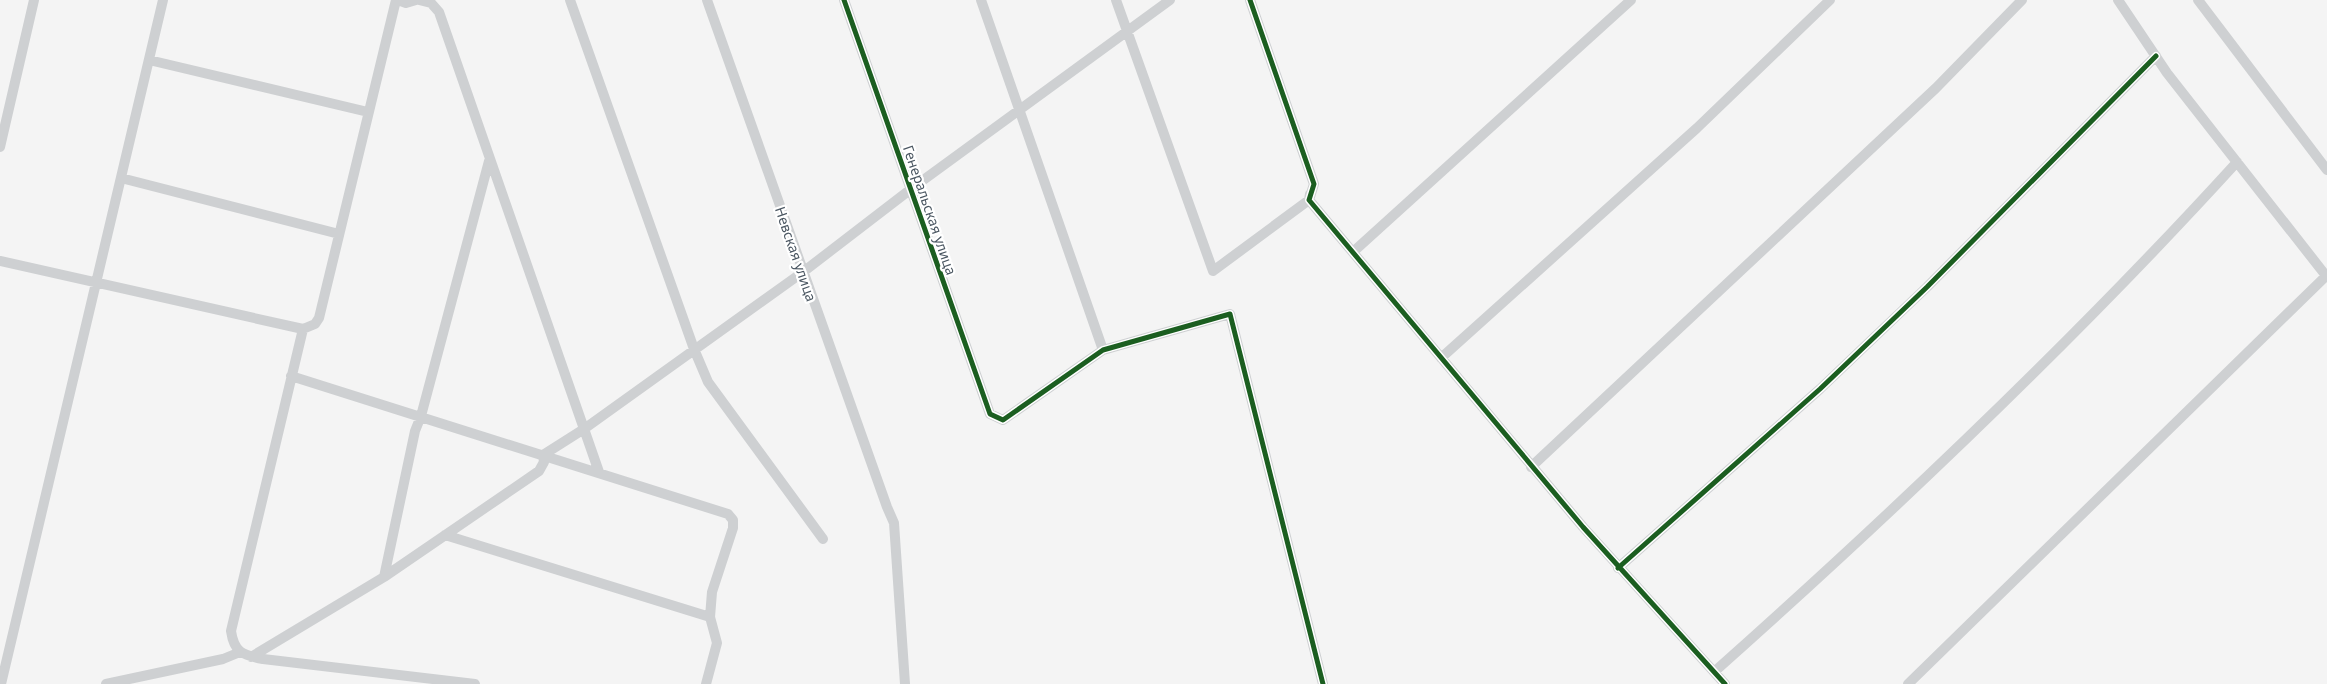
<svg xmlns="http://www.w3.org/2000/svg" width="2327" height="684" viewBox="0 0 2327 684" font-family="'Noto Sans',sans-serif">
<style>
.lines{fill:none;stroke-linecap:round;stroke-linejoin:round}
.minor{stroke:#ced0d2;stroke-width:10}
.cycleway-casing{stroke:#fff;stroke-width:8}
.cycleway{stroke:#1b5e20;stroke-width:5}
.labels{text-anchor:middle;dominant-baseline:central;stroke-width:4.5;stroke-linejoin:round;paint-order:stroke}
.street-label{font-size:14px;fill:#4a5661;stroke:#fff}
</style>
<rect width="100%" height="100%" fill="#f4f4f4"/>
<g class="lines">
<!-- minor -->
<path class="minor" d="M398,0L406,3L416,0
M419,0L431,3L439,12L599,472
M570,0L694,349L708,382L823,539
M707,0L887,507L894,523L905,684
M844,0L990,414L1003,420L1103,350L1230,314L1323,684
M981,0L1103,350
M1116,0L1213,271L1309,200L1310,194
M1250,0L1314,184L1309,200L1583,527L1725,684
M2118,0L2167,73L2327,277
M2198,0L2327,170
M149,60L368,112
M0,147L34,0
M121,178L339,234
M1353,252L1631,0
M0,261L303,329L315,324L319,318L396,0
M303,329L231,631C234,652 242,655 263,659L475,684
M1441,358L1697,128L1830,0
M291,376L728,514L733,520V528L712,592L710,617L717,643L706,684
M543,455L584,429L803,272L911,189L1170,0
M1531,467L1936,88L2022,0
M445,535L710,617
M1618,568L1820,389L1927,287L2156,56
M384,577L415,431L421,416L489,161
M251,657L384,577L539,471L544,462L543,455
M1714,672C1896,510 2073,342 2237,162
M1,684L163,0
M106,684L223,659L240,652
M1908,684L2326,276"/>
<!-- cycleway casing -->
<g class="cycleway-casing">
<path id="cycleway" d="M844,0L990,414L1003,420L1103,350L1230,314L1323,684
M1250,0L1314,184L1309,200L1583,527L1725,684
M1618,568L1820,389L1927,287L2156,56"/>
</g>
<!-- cycleway -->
<use href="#cycleway" class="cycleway"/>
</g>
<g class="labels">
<!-- street labels -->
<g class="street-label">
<text transform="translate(930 210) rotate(71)">Генеральская улица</text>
<text transform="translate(796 254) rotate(71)">Невская улица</text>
</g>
</g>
</svg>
